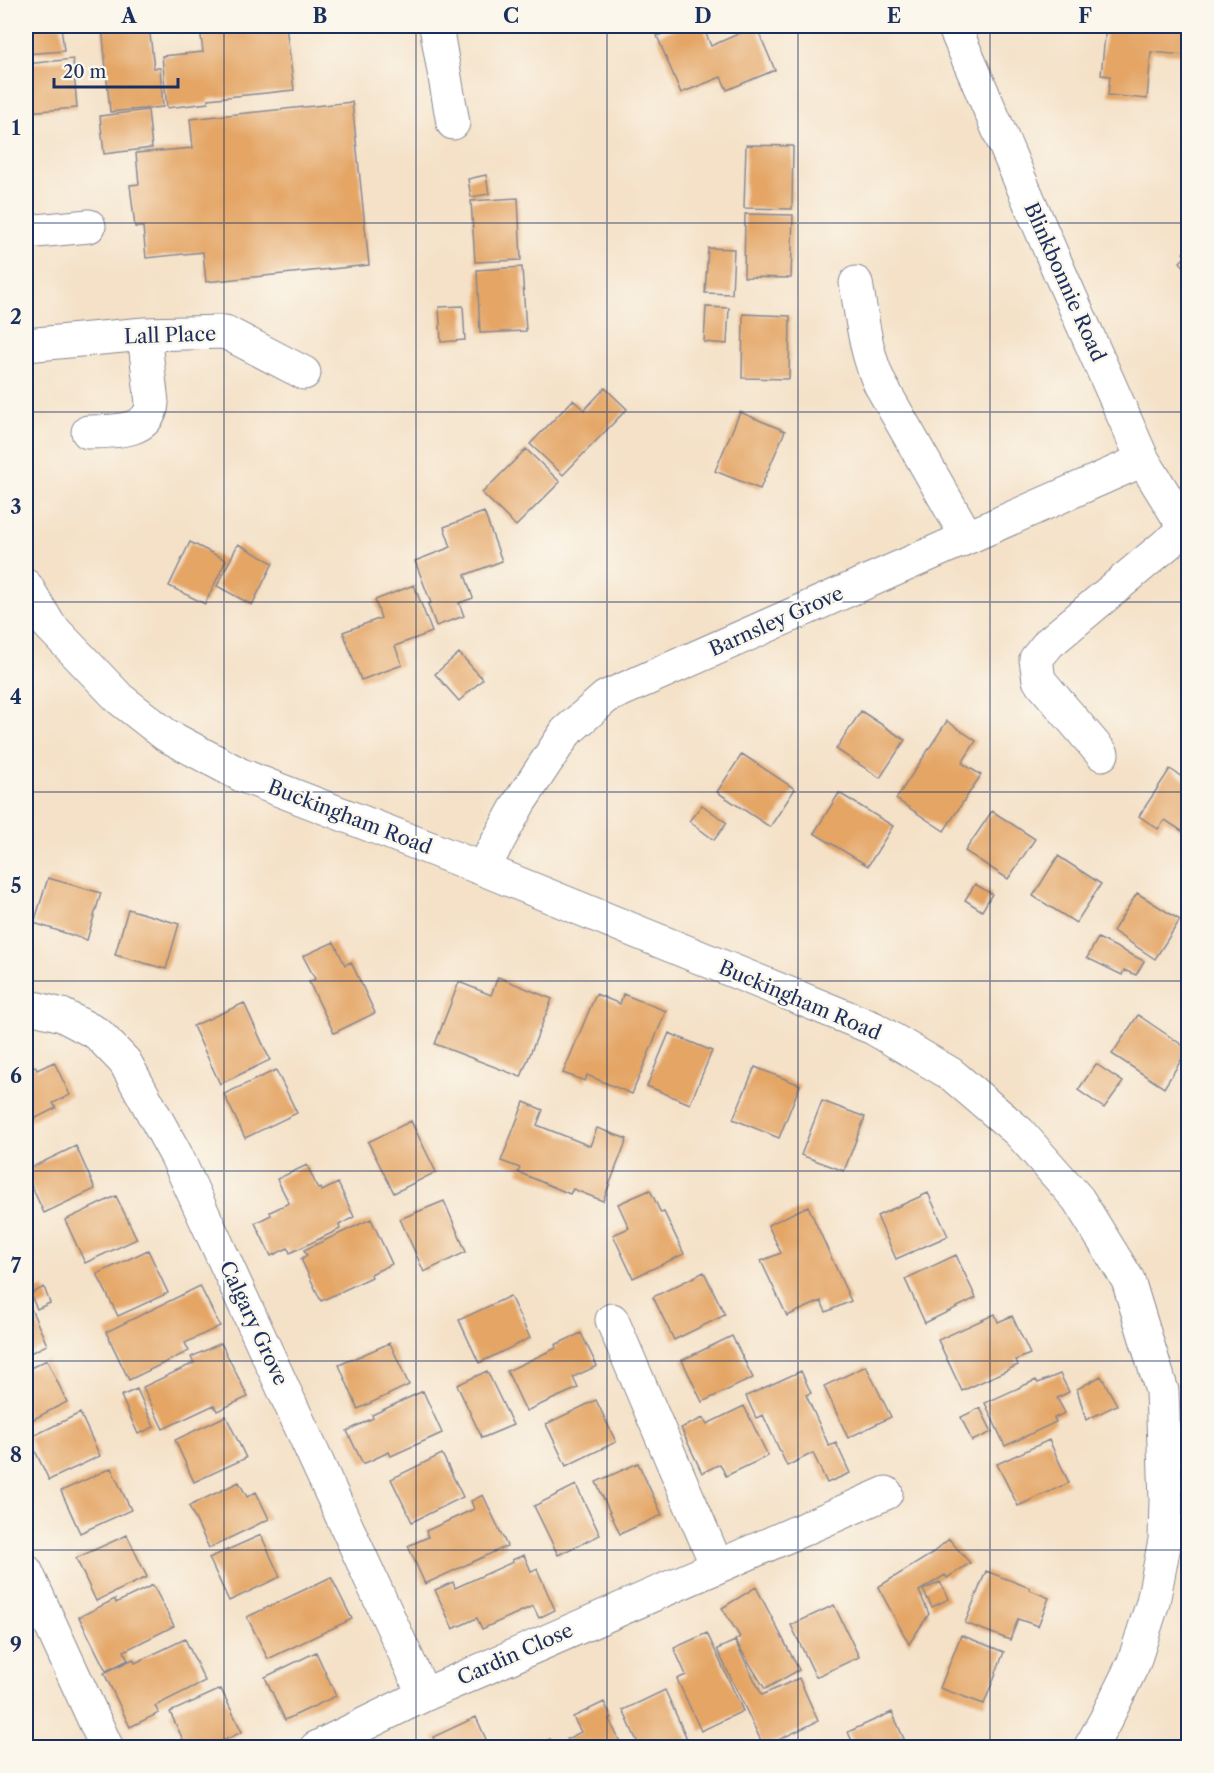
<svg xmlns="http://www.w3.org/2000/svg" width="1214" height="1773" viewBox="0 0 1214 1773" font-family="'Libre Caslon Text',serif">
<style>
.building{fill:#e4a565}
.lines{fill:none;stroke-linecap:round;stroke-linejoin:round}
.minor-casing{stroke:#888892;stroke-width:35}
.minor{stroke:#fff;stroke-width:33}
.grid{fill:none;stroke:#1b2f5e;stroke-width:1.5;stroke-opacity:0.55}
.labels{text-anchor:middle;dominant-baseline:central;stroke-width:5;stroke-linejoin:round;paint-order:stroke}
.street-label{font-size:20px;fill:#1b2f5e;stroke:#fbf7ec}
.neatline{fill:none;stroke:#1b2f5e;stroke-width:2}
.grid-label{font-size:20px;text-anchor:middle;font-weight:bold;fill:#1b2f5e}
</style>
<rect width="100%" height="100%" fill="#fbf7ec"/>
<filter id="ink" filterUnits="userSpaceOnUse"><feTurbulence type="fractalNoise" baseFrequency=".0167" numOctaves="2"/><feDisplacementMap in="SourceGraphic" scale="12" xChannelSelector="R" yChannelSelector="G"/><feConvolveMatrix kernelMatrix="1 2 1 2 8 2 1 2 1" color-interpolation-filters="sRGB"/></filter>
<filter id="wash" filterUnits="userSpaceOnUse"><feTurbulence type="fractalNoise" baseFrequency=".008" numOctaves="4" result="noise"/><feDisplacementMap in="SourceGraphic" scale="24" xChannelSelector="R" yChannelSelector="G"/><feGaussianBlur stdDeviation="1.35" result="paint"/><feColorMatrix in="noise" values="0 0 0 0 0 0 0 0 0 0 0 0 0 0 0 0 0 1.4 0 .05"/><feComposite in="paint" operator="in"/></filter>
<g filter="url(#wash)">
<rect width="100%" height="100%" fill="#f4e1c7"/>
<g id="blocks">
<!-- building -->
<path class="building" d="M26,26H61L64,51L26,54Z
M102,26H149L154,68H160L163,107L110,112Z
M221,26H286L294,90L208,99V103L167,108L162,56L203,52L200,28Z
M681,26H703L711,46L756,26L775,70L727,90L721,77L681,93L657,36Z
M1106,26H1188L1185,55L1151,52L1147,99L1108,95L1110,76L1101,75Z
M73,59L77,108L26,112V64Z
M352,102L369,265L206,282L203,252L146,258L143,227H135L130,185L139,184L136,153L193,148L190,119Z
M148,110L152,148L104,154L100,116Z
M746,145L793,146L792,209L744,208Z
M486,175L489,194L471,197L468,179Z
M518,198L521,260L475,262L471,201Z
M745,214L793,215L791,278L744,277Z
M708,248L734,249L732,294L705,293Z
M1188,248V271L1180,262L1186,256L1183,253Z
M522,267L526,331L480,333L477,270Z
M463,306L465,340L441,342L439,307Z
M706,307L729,308L727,344L704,342Z
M743,314L790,316L789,379L742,378Z
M605,388L627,409L563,475L530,444L573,400L584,410Z
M740,412L785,431L760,489L715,471Z
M526,449L560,482L516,526L482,493Z
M484,512L502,561L465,575L473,598L459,603L464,616L436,626L428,604L431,603L415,561L451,547L444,527Z
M190,542L226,560L205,604L169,586Z
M238,544L273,563L252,605L217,586Z
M414,585L432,632L395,646L402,665L361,680L343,632L381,618L375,600Z
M459,653L483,679L459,701L435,674Z
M861,711L905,740L880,778L836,749Z
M947,721L976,741L962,763L981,775L944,831L896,799Z
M742,754L795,789L770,827L717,792Z
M1170,769L1188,781V835L1165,820L1158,829L1139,816Z
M839,793L893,826L868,866L814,833Z
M702,805L727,823L714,840L689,821Z
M992,811L1035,839L1008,879L965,851Z
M1058,856L1101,884L1076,923L1033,896Z
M48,878L101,893L87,940L34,923Z
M975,884L992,894L982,911L965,900Z
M1137,893L1180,920L1155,959L1113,931Z
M128,909L179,924L166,969L115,955Z
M1098,938L1144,961L1136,975L1124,970L1122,975L1087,958Z
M334,942L345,965L351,962L375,1013L334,1033L309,982L315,979L303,956Z
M498,977L552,999L521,1077L435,1044L459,982L491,995Z
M596,994L620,1004L623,994L666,1011L632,1094L587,1075L585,1081L563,1073Z
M244,1003L270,1060L220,1084L193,1026Z
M1138,1015L1188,1049L1164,1088L1112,1054Z
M669,1033L712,1051L690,1104L647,1086Z
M54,1062L70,1095L53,1103L56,1108L26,1123V1070L35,1066L37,1070Z
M1096,1064L1123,1082L1104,1108L1078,1090Z
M755,1067L800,1085L779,1138L733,1119Z
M276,1070L297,1113L245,1138L224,1094Z
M822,1101L865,1117L844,1171L801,1155Z
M524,1102L543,1110L537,1125L590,1146L597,1128L627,1139L603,1201L573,1189L570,1194L518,1172L520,1168L501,1161Z
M411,1121L436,1172L394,1193L368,1142Z
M76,1146L95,1189L44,1213L26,1174V1170Z
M307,1165L318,1189L321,1188L322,1191L338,1183L354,1217L339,1225L340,1229L290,1253L288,1248L271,1256L255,1223L271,1215L270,1212L289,1203L277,1179Z
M650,1190L661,1213L664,1212L684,1254L633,1278L613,1235L629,1228L618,1204Z
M928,1193L948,1236L896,1259L877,1216Z
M116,1196L137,1239L85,1263L65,1220Z
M444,1201L466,1252L424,1272L400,1219Z
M808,1206L851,1301L826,1312L821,1301L787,1316L761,1261L781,1253L768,1225Z
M371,1219L392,1264L371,1274L372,1277L321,1301L301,1259L307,1255L304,1250Z
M148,1250L168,1293L118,1316L97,1274Z
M956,1255L976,1298L925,1323L905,1279Z
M704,1272L725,1315L674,1340L653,1297Z
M200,1286L220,1326L185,1343L189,1351L129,1380L106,1332Z
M44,1287L50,1303L37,1309L30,1294Z
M510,1296L530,1338L479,1363L459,1320Z
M28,1302L47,1345L26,1355V1303Z
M995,1314L998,1322L1012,1316L1030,1354L1016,1360L1018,1365L962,1391L938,1340Z
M581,1333L597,1366L573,1377L578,1388L526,1411L507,1371L556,1348L555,1345Z
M732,1336L753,1378L702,1402L682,1360Z
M221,1343L248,1397L217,1411L214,1405L163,1429L143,1387L194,1363L191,1357Z
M390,1343L409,1385L358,1409L339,1365Z
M47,1360L67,1402L26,1423V1370Z
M866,1366L891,1417L848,1438L824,1386Z
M487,1371L513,1425L482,1438L457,1385Z
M801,1371L811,1393L806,1395L829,1446L836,1443L850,1473L827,1483L813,1453L787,1466L763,1415L756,1418L746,1396Z
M1060,1374L1069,1392L1057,1398L1065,1413L1054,1418L1056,1422L1005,1446L985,1403L1036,1380L1038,1383Z
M1101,1376L1117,1405L1086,1420L1077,1389Z
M137,1389L154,1427L138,1434L121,1396Z
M423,1391L442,1433L391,1456L389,1452L363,1464L347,1431L373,1418L372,1415Z
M596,1400L616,1442L566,1466L546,1424Z
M744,1406L768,1456L726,1476L720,1464L702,1473L681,1428L703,1418L707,1424Z
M980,1408L992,1432L972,1441L961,1417Z
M80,1413L100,1456L49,1480L29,1438Z
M226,1416L246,1458L194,1482L175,1440Z
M1049,1440L1069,1483L1018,1506L997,1464Z
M442,1454L463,1497L412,1522L391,1479Z
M638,1463L662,1515L620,1534L596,1482Z
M111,1468L131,1510L80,1533L61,1491Z
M239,1482L247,1497L256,1492L269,1519L209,1548L189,1506Z
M576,1485L600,1535L558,1555L534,1506Z
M483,1495L507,1546L425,1584L408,1546L428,1537L426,1531L474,1509L471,1501Z
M127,1535L147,1577L96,1601L76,1558Z
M261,1535L280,1577L229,1601L209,1558Z
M949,1539L970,1563L947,1578L945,1575L919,1591L929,1614L909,1644L878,1587L930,1555Z
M524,1555L531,1571L537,1569L555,1610L539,1618L533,1606L482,1629L477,1618L453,1629L435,1590L453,1582L455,1588L513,1562L512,1560Z
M986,1571L1030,1588V1590L1049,1598L1038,1626L1018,1619L1010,1640L965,1623Z
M331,1577L352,1619L268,1659L247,1617Z
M940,1582L949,1599L932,1607L923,1590Z
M153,1585L174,1626L124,1651L128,1660L106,1671L79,1617L115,1599L116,1603Z
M756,1587L799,1670L765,1689L735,1640L740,1637L722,1608Z
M834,1605L859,1657L816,1677L791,1625Z
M707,1633L743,1711L701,1731L677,1679L686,1675L674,1648Z
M961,1635L1004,1652L984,1704L940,1688Z
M185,1639L205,1681L155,1706L159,1713L130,1727L104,1673L133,1659L135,1663Z
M735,1641L762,1695L799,1678L818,1721L764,1747L717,1649Z
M316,1652L336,1696L285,1720L265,1677Z
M221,1689L242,1732L208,1748H187L170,1712Z
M665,1690L688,1741L684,1743L687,1748H640L623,1710Z
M604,1702L612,1718L609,1719L623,1748H572L567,1739L581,1732L573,1717Z
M892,1712L908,1748H855L848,1732Z
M476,1717L490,1748H438L433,1737Z
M26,1720L32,1734L26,1737Z
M550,1739L554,1748H531Z"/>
</g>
</g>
<g filter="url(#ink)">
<use href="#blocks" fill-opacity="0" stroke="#888892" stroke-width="1.5"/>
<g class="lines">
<!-- minor casing -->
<g class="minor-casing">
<path id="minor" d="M436,26L453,123
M954,26L1059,271L1143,460L1188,533
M26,232L89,226
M856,283C862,317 865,352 880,384L967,537
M26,345L144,334L225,332L304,373
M88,432C111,431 150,434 152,403L144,334
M26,586L49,625L120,699L166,735L241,775L483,869L873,1028L951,1074L1019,1132L1078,1199L1128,1280L1162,1391L1166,1500L1165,1540L1153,1602L1134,1662L1105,1721L1090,1748
M1102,754L1039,680L1036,659L1049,643L1186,528
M483,869L519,803L566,732L606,697L1143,460
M26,1006L62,1015L98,1034L125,1062L176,1155L424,1695
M612,1320L717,1566
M26,1571L107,1748
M316,1748L424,1695L886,1493"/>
</g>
<!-- minor -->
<use href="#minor" class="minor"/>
</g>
</g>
<!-- grid -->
<path class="grid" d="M224,26V1748M416,26V1748M607,26V1748M798,26V1748M990,26V1748M26,223H1188M26,412H1188M26,602H1188M26,792H1188M26,981H1188M26,1171H1188M26,1361H1188M26,1550H1188"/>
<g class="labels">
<!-- street labels -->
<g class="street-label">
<text transform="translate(1065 282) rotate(66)">Blinkbonnie Road</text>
<text transform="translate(170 335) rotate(-2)">Lall Place</text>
<text transform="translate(776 621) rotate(-24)">Barnsley Grove</text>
<text transform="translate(350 817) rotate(21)">Buckingham Road</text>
<text transform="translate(800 1000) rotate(23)">Buckingham Road</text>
<text transform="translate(254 1323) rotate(65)">Calgary Grove</text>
<text transform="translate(515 1654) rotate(-24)">Cardin Close</text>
</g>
</g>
<!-- margin -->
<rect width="1214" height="1773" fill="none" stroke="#fbf7ec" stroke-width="66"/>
<!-- scale -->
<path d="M54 78v9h124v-9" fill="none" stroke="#1b2f5e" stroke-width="3"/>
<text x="63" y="78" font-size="18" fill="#1b2f5e" stroke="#fbf7ec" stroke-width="4.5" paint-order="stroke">20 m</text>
<rect x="33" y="33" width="1148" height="1707" class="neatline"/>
<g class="grid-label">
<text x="129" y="23">A</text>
<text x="320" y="23">B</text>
<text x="511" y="23">C</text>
<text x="703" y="23">D</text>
<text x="894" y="23">E</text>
<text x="1085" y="23">F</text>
<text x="16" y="135">1</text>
<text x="16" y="324">2</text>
<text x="16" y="514">3</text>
<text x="16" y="704">4</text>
<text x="16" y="893">5</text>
<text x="16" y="1083">6</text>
<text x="16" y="1273">7</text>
<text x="16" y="1462">8</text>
<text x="16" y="1652">9</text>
</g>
</svg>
